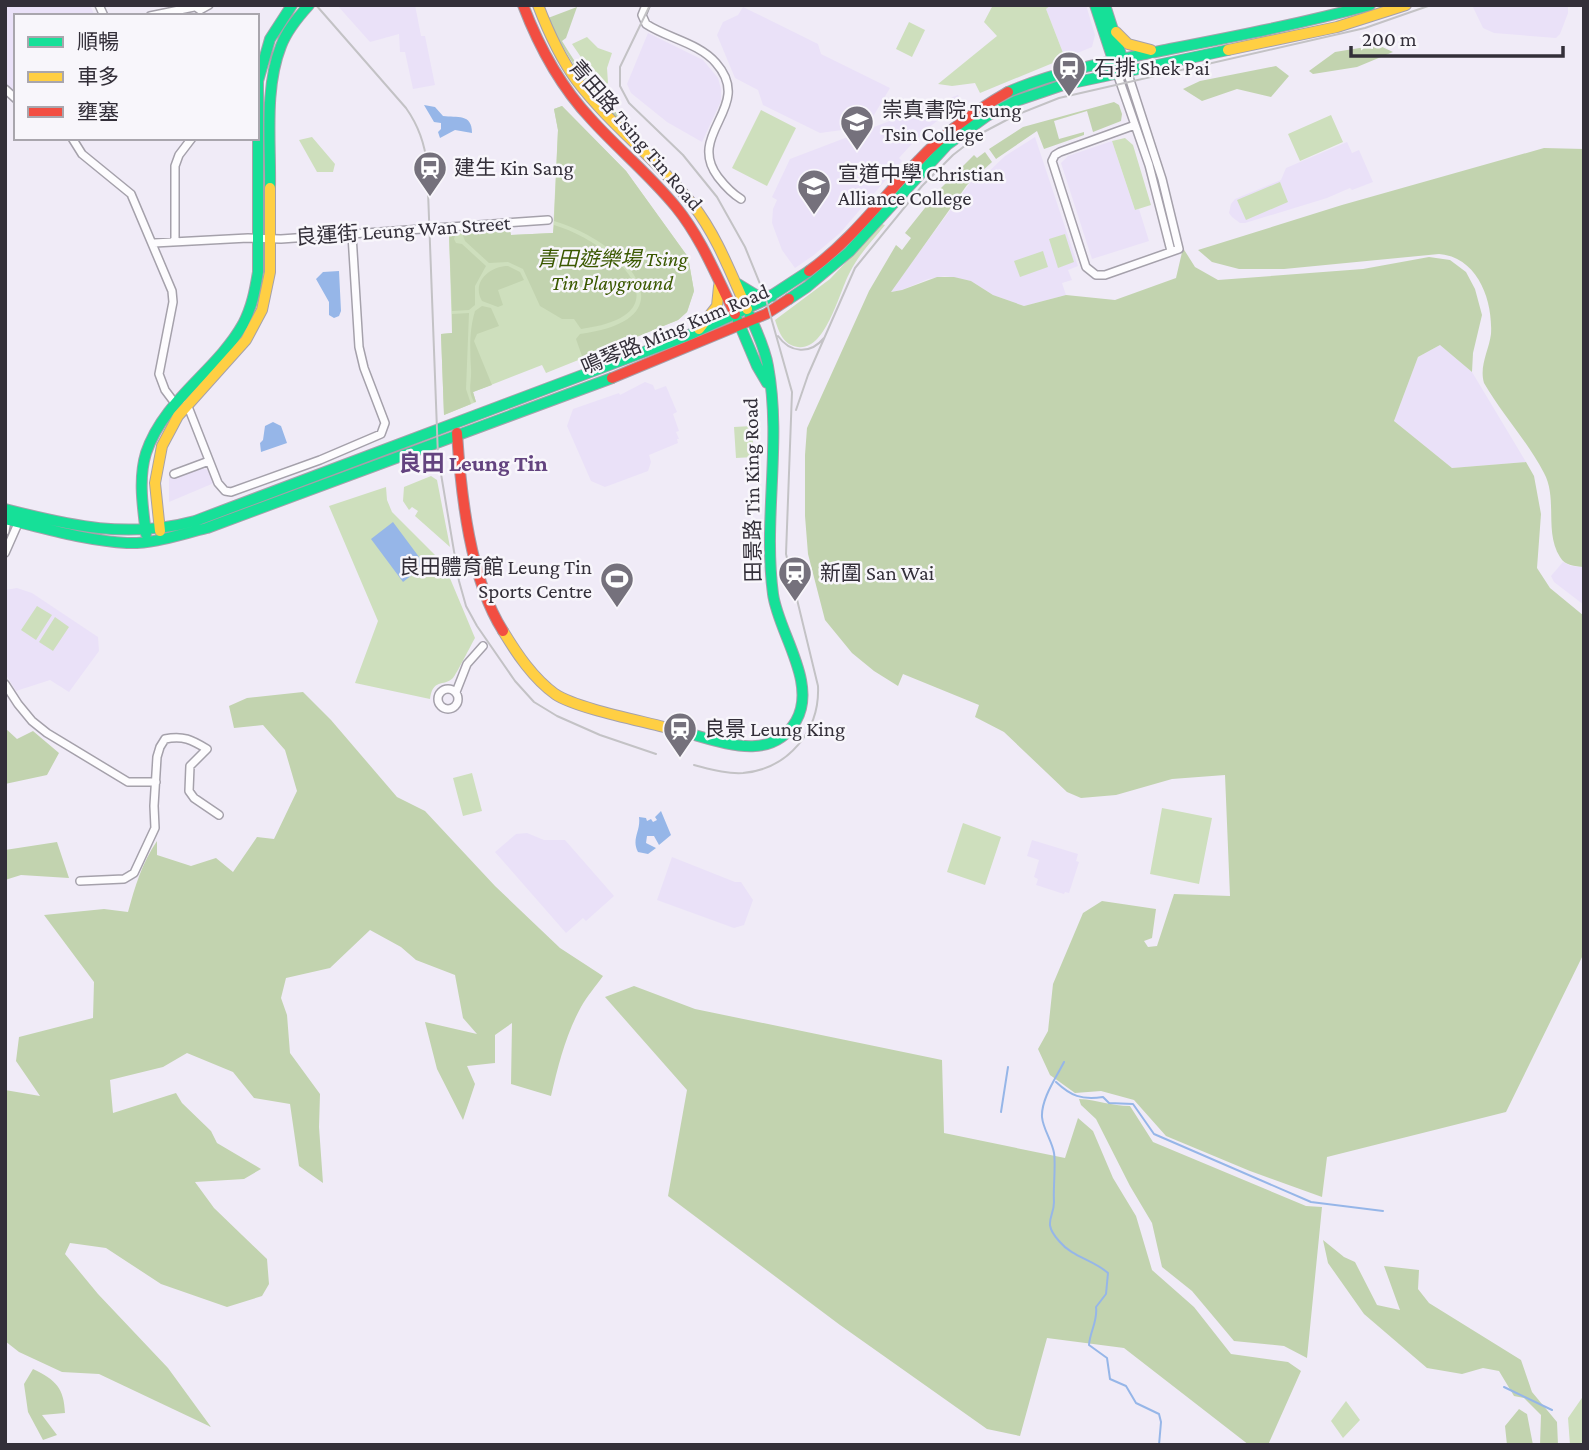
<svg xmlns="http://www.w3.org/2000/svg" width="1589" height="1450" viewBox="0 0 1589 1450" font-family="'Crimson Pro','Noto Sans TC',serif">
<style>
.built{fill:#eae1f8}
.green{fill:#cedfbd}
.forest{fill:#c2d3af}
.water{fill:#96b6e8}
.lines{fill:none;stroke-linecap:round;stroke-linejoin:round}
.stream{stroke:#96b6e8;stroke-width:2}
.secondary-tunnel{stroke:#cac5d1;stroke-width:10;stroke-dasharray:10 5;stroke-linecap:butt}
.street-casing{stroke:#a5a1ab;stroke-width:10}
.fast-casing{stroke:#a5a1ab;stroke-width:12}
.slow-casing{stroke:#a5a1ab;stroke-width:12}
.jam-casing{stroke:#a5a1ab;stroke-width:12}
.street{stroke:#fdfcfe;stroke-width:7}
.fast{stroke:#16e098;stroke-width:10}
.slow{stroke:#ffcf43;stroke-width:10}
.jam{stroke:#f24e42;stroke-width:10}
.tram{stroke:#c3c2c5;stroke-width:2}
.labels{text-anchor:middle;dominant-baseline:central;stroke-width:5;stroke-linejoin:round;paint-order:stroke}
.poi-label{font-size:21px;fill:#332f39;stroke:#f8f6fb;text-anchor:start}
.street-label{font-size:21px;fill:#332f39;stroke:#f8f6fb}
.park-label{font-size:21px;font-style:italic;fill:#3a5800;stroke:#f8f6fb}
.neighbourhood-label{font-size:23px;font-weight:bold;fill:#63437f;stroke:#f8f6fb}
</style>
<rect width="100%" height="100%" fill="#f0ebf7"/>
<!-- built -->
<path class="built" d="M5,5H90L95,16H16V92L5,83Z
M337,5H415L421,36H425L435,85L413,89L405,52H400L399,34L370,42Z
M1051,5H1086L1095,35L1092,47L1065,58L1046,9Z
M1472,5H1568V13L1560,34L1556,38L1494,33L1483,28Z
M743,7L818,44L821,54L890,88L871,120L857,128L820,133L763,105L758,90L735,78L717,35L723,22L738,15Z
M648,33L703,60L718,78L721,89V101L702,142L667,122L631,93L627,84Z
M958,95L962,102L928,128L908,148L899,158L902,161L840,233L814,255L795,268L782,250L772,223L773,209L777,200L772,197L790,159Z
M1035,137L1078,266L1068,270L1072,280L1062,283L1066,295L1024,306L993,295L971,281L945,276L928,279L902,290L890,292L976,175L981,179L1005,156Z
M1112,141L1135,210L1139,209L1149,241L1092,259L1061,163L1068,156Z
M1347,142L1352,153L1359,150L1373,182L1352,190L1350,188L1327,198L1245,223H1240L1232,217L1229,213L1231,204L1235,199L1281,180L1286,168Z
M1440,345L1472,372L1526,462L1452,468L1394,421L1418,357Z
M645,382L653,385L655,390L666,386L677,412L673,414L679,431L676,432L679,439H677L678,443L649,455L651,462L648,471L605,487L591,481L567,426L573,409L619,393L620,395Z
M202,468L208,470L214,483L169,502V477H180Z
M1563,562L1571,566L1584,567V605L1554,582L1551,576Z
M17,588L32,593L98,637L99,651L69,692L50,680L16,691L6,675L5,590Z
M527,833L544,840H565L614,896L586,921L583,918L566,933L495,852L516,834Z
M1032,840L1078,854L1076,861L1079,862L1069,893L1065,892L1064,894L1036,885L1038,879L1034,877L1039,860L1027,856Z
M672,857L735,882H741L753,900L744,925L734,928L657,900Z"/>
<!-- green -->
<path class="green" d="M993,5H1051L1046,9L1065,58L980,93L975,83L952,86L938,84L997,36L984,22Z
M909,22L925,30L912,57L896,49Z
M587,37L598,48L612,53L607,68L608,83L602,88L572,44Z
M562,106L626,171L688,257L694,291L687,312L678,320L546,373L542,365L473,392L476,402L444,415L441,334L452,333L449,234L510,231L511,235L553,233L558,130L554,109Z
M761,110L796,128L767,186L732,168Z
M1331,115L1343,142L1300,161L1288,134Z
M312,137L335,164L333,172H317L299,140Z
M1125,138L1133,145L1151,205L1135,210L1112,141Z
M1280,182L1288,202L1246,220L1237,200Z
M882,224L885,225C873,240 859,254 850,272C839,292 826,351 798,347C783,345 779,332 775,320L830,279Z
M1065,234L1074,262L1058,268L1049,239Z
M1043,251L1048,267L1020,277L1014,261Z
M752,426L754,457L736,458L734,427Z
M431,476L437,480L450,547L415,516L418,511L412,507L409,510L403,501L404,487Z
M386,487L387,500L392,512L444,564L475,638C472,643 456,675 453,678C443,687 433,678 430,699L355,683L378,621L329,506Z
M37,606L52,615L36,640L21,630Z
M55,617L69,627L53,651L39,642Z
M472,773L482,811L463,816L453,778Z
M1162,808L1212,818L1199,884L1150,874Z
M963,823L1001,837L985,885L947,872Z
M1584,1395V1445H1570L1568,1418Z
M1346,1401L1360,1420L1343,1438L1331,1421Z"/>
<!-- forest -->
<path class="forest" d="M577,7L566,38L562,41C580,71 599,96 624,120L621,122C589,91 567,58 548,18Z
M1378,45L1393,52L1357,67L1313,74L1309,71L1335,52Z
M1276,66L1289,76L1271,97L1237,89L1202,101L1183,89L1200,81Z
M1114,102L1119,105L1122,114L1121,121L1093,132L1087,111L1054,121L1059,139L1084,132V135L1044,149L1037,131L996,159L989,149L1023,127Z
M562,106L626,171L688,257L694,291L687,312L678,320L583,359L576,339L580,334C699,318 619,239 554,221L558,130L554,109Z
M1544,148L1584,149V567C1575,566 1565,566 1560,557C1544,532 1558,499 1544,473C1528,442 1502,414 1484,383C1479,366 1489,350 1491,334C1493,299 1477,257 1439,254L1284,269H1239L1212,262L1198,250L1342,205Z
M985,152L992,162L967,185L891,292L902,290L937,277H954L971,281L993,295L1024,306L1066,295L1115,300L1176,278L1183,248L1195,267L1218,280L1363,269L1429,257L1450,260L1466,272L1475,289L1482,315L1473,353L1472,372L1440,345L1418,357L1394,421L1452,468L1526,462L1534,476L1541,514L1537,568L1550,588L1584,616V953L1506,1112L1327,1157L1322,1197L1250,1171L1166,1136L1134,1100L1101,1091L1075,1093L1050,1075L1038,1049L1048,1031L1053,984L1083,913L1102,901L1156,909L1152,938L1144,941L1148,947L1157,946L1174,894L1230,896L1225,775L1172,779L1116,795L1081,798L1067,792L1004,732L975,717L979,705L903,674L898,686L874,671L852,653L825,620L808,554L805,516V455L807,428L869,291L896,245L902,250L911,238L905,233L940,189L974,155L977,158Z
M554,225C612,242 692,314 581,329L574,319H562L540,306L523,269L508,262L489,263L465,241L462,233L510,231L511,235L553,233Z
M456,233L454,239L456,243L462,244L486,266L475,286V305L469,310L452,311L449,234Z
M508,266L520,272L524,280L498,290L503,305L498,307L482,301C471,282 490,266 508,266Z
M482,306L491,308L499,326L477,334L474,341L492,385L473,392L476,402H474C467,390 472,382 471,369C470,349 469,331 475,311Z
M469,313L466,389L471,404L444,415L441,334L452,333V314Z
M303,692L331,720L397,797L425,811L495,886L560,948L603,976C596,986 587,996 581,1007C566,1034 558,1066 551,1096L511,1084L512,1023L495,1035V1063L467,1066L475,1084L463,1120L437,1069L425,1022L477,1034L463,1018L455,975L416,960L401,947L370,930L330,968L286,978L281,998L287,1015L290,1053L320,1094L319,1127L323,1183L299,1166L290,1104L254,1098L233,1072L187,1053L163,1067L110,1080L113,1113L176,1093L182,1103L211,1131L217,1143L261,1169L244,1179L195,1182L214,1208L267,1259L269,1284L262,1296L227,1307L161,1284L106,1248L70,1243L65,1254L98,1294L168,1368L211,1427L99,1374L62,1372L19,1352L5,1341V1090L40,1096L16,1061L19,1037L93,1018L94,982L44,915L104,909L128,912C135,886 142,863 157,841V855L191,866L216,858L233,872L257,837L274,839L297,791L285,750L263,725L234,728L229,706L247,698Z
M5,728L17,739L33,731L59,753L47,775L5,784Z
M57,842L69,878L21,875L5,880V850Z
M634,986L695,1009L942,1060L944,1133L1065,1158L1078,1118L1093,1131L1113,1178L1136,1216L1152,1270L1194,1307L1231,1354L1288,1362L1301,1371L1268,1445H1249L1124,1348L1047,1338L1020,1436L987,1429L840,1325L668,1196L687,1090L605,997Z
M1079,1099C1099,1100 1111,1106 1130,1106L1153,1142L1306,1206L1322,1207L1307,1358L1284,1346L1234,1341L1192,1291L1162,1267L1152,1223L1130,1186L1096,1119L1081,1105Z
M1323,1240L1344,1257L1355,1262L1377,1305L1400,1310L1384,1266L1419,1270L1418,1289L1429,1303L1521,1360L1532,1392L1557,1422L1558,1445H1540L1541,1415L1524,1398L1514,1396L1499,1371L1483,1368L1462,1374L1427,1368L1364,1314L1328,1263Z
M33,1369C56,1380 64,1388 65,1413L42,1415L57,1435L43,1440L28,1412L24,1384Z
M1519,1409L1527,1414L1533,1445H1507L1505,1426Z"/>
<!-- water -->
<path class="water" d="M424,105L435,107L443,116C457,118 472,113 472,133L455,130L440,138L438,132L441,129V123L434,122Z
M339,271L341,311L339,316L334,318L329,315V302L316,279L323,272Z
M273,422L281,426L287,443L261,452L260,443L263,440L265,426Z
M393,522L425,565L403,582L371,539Z
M661,811L671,835L659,845L654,836H647L646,843L656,848L648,854L638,852C631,839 641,831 639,817L646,818L647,821L651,819L653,822L657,820L655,817Z"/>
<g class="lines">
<!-- stream -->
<path class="stream" d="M1064,1062C1056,1078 1041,1099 1042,1117C1043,1129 1052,1141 1054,1153C1056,1165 1053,1188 1054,1202C1054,1218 1042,1222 1059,1241C1072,1257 1094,1260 1108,1273L1106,1294L1096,1307C1098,1321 1090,1331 1089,1345L1107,1358L1110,1379L1126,1386L1136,1403L1159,1414L1161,1422L1159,1445
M1056,1082C1071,1096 1081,1100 1103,1097L1109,1103L1133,1104L1154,1134L1311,1202L1383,1211
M1001,1112L1008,1067
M1504,1387L1552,1410"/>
<!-- secondary-tunnel -->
<path class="secondary-tunnel" d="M664,727L691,734"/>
<!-- street casing -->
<g class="street-casing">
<path id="street" d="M99,5L104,16
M193,5L200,10L209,5
M646,5L642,15L646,24C667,38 699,43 716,63C755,107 685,133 718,177C725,186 731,193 741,199
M150,16L194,7
M1127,71L1162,179L1179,249L1105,275H1096L1086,267L1052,161L1055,155L1060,152L1135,125
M1117,73L1149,165L1171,251
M5,89L16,99
M72,138L82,154L131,194L172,291L173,302L159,374L165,390L174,402
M175,242V166L179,155L192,138
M154,243L248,238L281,239L548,220
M187,404L218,483L225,491L231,492L320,460L381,434L385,423L364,368L359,347L352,235
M174,474L209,461
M5,531L8,515
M5,553L20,519
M5,684L18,704L32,721L47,733L128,782H156
M438 699a10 10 0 1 1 20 0a10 10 0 1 1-20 0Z
M456,692L467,664L483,646
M80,881L124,879L134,873L155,828L154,806L157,757L160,747L165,739C183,735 192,740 207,749L190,766L189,791L194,798L219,815"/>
</g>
<!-- fast casing -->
<g class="fast-casing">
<path id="fast" d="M1095,5L1115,66
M1105,5L1124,64
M1008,92C1059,70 1116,60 1170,49C1237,36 1304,23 1370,5
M270,188C271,142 264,89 281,46C287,30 298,17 309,5
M738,284L756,295L772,296
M789,299L807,287L849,252L947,145L987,116L1016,101L1063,85L1228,50
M738,321L757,366L767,383
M5,509C71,526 128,539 195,521L689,335L763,301L809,271
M5,519C45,528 86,541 127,543C154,544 181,534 207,528L612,378
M146,534C143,508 138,479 146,453C164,399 216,372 243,324C252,307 255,290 258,272V81L270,39L292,5
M691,734C727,744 772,761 796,721C818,683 778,632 773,594C763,518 782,442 768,366C765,348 757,332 750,316"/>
</g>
<!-- slow casing -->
<g class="slow-casing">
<path id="slow" d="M538,5C548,31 560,58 577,81C611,126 658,160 693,205C717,236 731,274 747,309
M1116,32L1128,44L1151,50
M1228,50L1337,27L1406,5
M699,329L717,306L719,286
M160,531L155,483L162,446L178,416L246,340L262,310L270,272V188
M503,631C517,654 533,678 555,694C576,708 637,720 664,727"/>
</g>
<!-- jam casing -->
<g class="jam-casing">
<path id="jam" d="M523,5C539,47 560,86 591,119C618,149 650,175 676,207C702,239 717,278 735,314
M809,271C851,241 883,197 919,160C945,132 975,111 1008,92
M612,378L766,314L789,299
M457,433C461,495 470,579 503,631"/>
</g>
<!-- street -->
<use href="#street" class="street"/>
<!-- fast -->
<use href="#fast" class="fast"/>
<!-- slow -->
<use href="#slow" class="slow"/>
<!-- jam -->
<use href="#jam" class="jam"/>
<!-- tram -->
<path class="tram" d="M316,5L406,108C418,125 425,144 427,165L438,456L459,581L466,606L477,626L515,681L534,702L557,716L600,735L656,754
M650,5L620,67V86L629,103L683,155L717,197L745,247L765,296L792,392L786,554L818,686C820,731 788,769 743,773C726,774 710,769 694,765
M778,336C790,353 810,355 824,338
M796,410L808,375L855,268L922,186L953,155L980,134L1016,115L1059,98L1365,28L1431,5"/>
</g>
<!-- icons -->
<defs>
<g id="station-pin" transform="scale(1.75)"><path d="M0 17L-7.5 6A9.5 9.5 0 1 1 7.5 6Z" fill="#75717c" stroke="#f8f6fb"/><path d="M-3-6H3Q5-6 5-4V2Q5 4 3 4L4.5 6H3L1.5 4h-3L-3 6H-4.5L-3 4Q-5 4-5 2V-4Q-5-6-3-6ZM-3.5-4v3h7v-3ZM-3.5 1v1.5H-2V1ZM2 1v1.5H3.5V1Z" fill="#fff"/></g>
<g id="school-pin" transform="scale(1.75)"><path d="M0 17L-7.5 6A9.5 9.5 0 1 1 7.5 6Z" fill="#75717c" stroke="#f8f6fb"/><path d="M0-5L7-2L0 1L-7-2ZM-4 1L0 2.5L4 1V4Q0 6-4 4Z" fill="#fff"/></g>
<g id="stadium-pin" transform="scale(1.75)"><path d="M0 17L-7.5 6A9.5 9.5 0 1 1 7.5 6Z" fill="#75717c" stroke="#f8f6fb"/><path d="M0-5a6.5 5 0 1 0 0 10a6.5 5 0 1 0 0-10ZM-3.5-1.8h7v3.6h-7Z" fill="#fff"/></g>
</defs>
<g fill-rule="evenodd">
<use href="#station-pin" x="1069" y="68"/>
<use href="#school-pin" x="857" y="122"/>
<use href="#station-pin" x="430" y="168"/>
<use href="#school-pin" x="814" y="186"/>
<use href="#station-pin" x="795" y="573"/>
<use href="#stadium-pin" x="617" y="579"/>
<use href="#station-pin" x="680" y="729"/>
</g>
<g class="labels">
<!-- poi labels -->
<g class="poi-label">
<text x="1094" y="68">石排 Shek Pai</text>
<text x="882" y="110">崇真書院 Tsung<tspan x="882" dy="24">Tsin College</tspan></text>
<text x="454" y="168">建生 Kin Sang</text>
<text x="838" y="174">宣道中學 Christian<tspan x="838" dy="24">Alliance College</tspan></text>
<text x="592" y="567" text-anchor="end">良田體育館 Leung Tin<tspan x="592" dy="24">Sports Centre</tspan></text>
<text x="820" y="573">新圍 San Wai</text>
<text x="704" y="729">良景 Leung King</text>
</g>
<!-- street labels -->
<g class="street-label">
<text transform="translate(636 135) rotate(49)">青田路 Tsing Tin Road</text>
<text transform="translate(403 230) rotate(-4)">良運街 Leung Wan Street</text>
<text transform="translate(675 329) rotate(-23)">鳴琴路 Ming Kum Road</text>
<text transform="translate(752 490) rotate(-91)">田景路 Tin King Road</text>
</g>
<!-- park labels -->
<g class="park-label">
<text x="612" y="259">青田遊樂場 Tsing<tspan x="612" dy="24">Tin Playground</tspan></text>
</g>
<!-- neighbourhood labels -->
<g class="neighbourhood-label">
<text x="473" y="463">良田 Leung Tin</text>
</g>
</g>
<!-- border -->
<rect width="1589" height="1450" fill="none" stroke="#332f39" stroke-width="14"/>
<!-- legend -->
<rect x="14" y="14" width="245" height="126" fill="#f8f6fb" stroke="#a9a6ad" stroke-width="2"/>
<rect x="28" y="37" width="35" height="10" fill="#16e098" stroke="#a9a6ad" stroke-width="2"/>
<text x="77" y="49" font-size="21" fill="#332f39">順暢</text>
<rect x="28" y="72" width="35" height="10" fill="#ffcf43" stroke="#a9a6ad" stroke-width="2"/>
<text x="77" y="84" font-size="21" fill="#332f39">車多</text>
<rect x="28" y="107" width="35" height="10" fill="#f24e42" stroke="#a9a6ad" stroke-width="2"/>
<text x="77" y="119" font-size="21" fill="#332f39">壅塞</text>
<!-- scale -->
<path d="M1351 46v10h212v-10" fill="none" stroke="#332f39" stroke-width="3.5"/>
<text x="1362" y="46" font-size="21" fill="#332f39" stroke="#f8f6fb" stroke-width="5" paint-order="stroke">200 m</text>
</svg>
